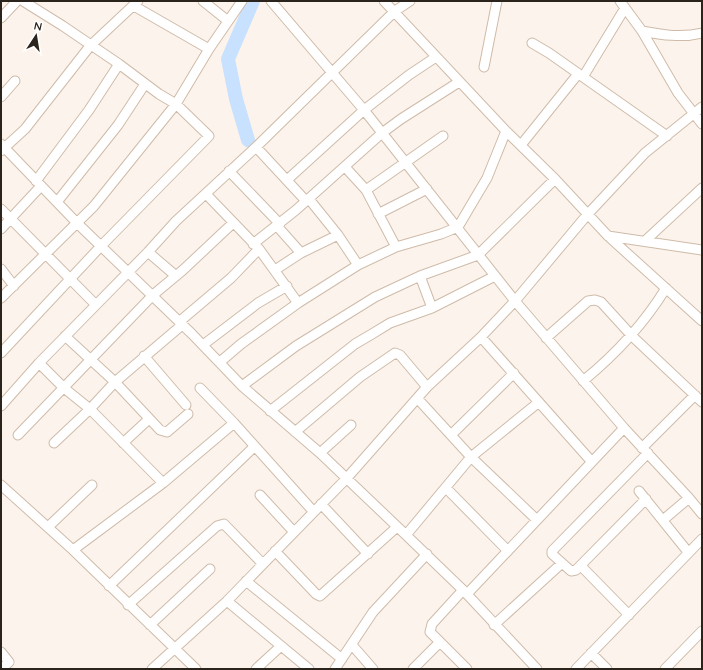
<svg xmlns="http://www.w3.org/2000/svg" width="703" height="670" viewBox="0 0 703 670" font-family="Quicksand,sans-serif">
<style>
.lines{fill:none;stroke-linecap:round;stroke-linejoin:round}
.river{stroke:#c8e1fe;stroke-width:14}
.minor-casing{stroke:#cfbba9;stroke-width:11}
.minor{stroke:#fff;stroke-width:9}
</style>
<rect width="100%" height="100%" fill="#fcf4ec"/>
<g class="lines">
<!-- river -->
<path class="river" d="M248,140L236,99L228,59L253,1"/>
<!-- minor casing -->
<g class="minor-casing">
<path id="minor" d="M203,1L228,21
M271,1L364,110L515,301L624,428L689,498L702,514
M384,1L506,131L555,179L608,236L702,321
M620,1L642,31C662,35 682,38 702,33
M134,6L209,49
M1,18L17,1
M642,31L678,93L702,124
M532,43L549,53L667,136
M484,67L497,1
M583,77L625,8
M1,97L15,81
M1,144L77,223L192,334L242,386L320,453L406,535L463,590L537,669
M521,145L578,74
M256,147L306,201
M1,151L25,129L90,46L138,1
M345,167L366,190L396,247
M229,171L280,224
M287,180L364,110L409,75L436,57
M36,181L89,110L119,64
M366,190L443,136
M206,194L259,249L298,303
M309,199L338,235L358,265
M57,202L118,125L145,84
M1,209L95,304
M378,214L427,189
M277,226L301,253
M1,229L41,186
M608,236L702,250
M646,240L702,188
M253,244L296,210L382,133L401,119L459,82
M148,252L176,276
M1,269L14,286
M275,270L301,253L338,235
M420,276L432,308
M1,298L94,206L176,104L209,49L242,1
M179,322L231,278L259,249
M65,336L115,382L160,430L167,432L188,414
M481,337L592,462
M546,338L588,301L595,300L601,302L632,336L702,402
M203,345L258,303L287,286
M1,353L101,246L209,136L176,104L159,94L119,64L63,26L23,1
M144,356L186,405
M220,362L241,344L298,303L358,265L396,247L441,234L458,227L487,178L506,131
M39,363L64,388L90,409L163,483
M583,381C616,354 644,324 666,288
M242,386L296,346L375,297L420,276L478,255L555,179
M200,388L234,423
M417,398L471,457L537,520
M1,406L39,363L148,252L176,221L256,147L395,11L410,1
M270,411L355,344L372,334L390,323L432,308L495,276
M295,432L360,377L395,353L400,355L427,387
M18,435L153,295L183,270L233,223
M451,435L514,373
M54,443L90,409L115,382L182,325
M123,443L149,419
M642,448L695,395
M320,453L351,425
M1,485L73,550L196,669
M446,488L508,551
M639,491L688,552
M260,495L294,532
M646,499L576,570L571,571L552,554V551L648,453
M321,504L368,554
M663,520L689,498
M48,527L92,485
M406,535L471,457L539,402
M73,550L163,483L234,423L313,511
M275,551L316,594L320,596L397,527
M581,566L629,615
M246,581L342,659
M109,586L255,446
M463,590L432,624L430,632L467,669
M467,594L624,428
M227,601L309,669
M128,605L217,526L224,524L262,563
M150,625L210,569
M494,625L561,564
M352,645L373,669
M1,652L9,662L1,669
M591,653L607,669
M152,669L227,601L346,479L427,387L481,337L515,301L587,215L645,153L702,107
M256,669L281,646
M335,669L373,612L427,554
M413,669L440,642
M576,669L702,539
M665,669L702,631"/>
</g>
<!-- minor -->
<use href="#minor" class="minor"/>
</g>
<!-- border -->
<rect width="703" height="670" fill="none" stroke="#2b241d" stroke-width="4"/>
<!-- north arrow -->
<g transform="translate(36 36) rotate(12)" stroke="#ffffff" stroke-width="3" paint-order="stroke">
<path d="M0-3L7 15L0 10L-7 15Z" fill="#2b241d"/>
<text y="-6" font-size="11" font-weight="bold" text-anchor="middle" fill="#2b241d">N</text>
</g>
</svg>
